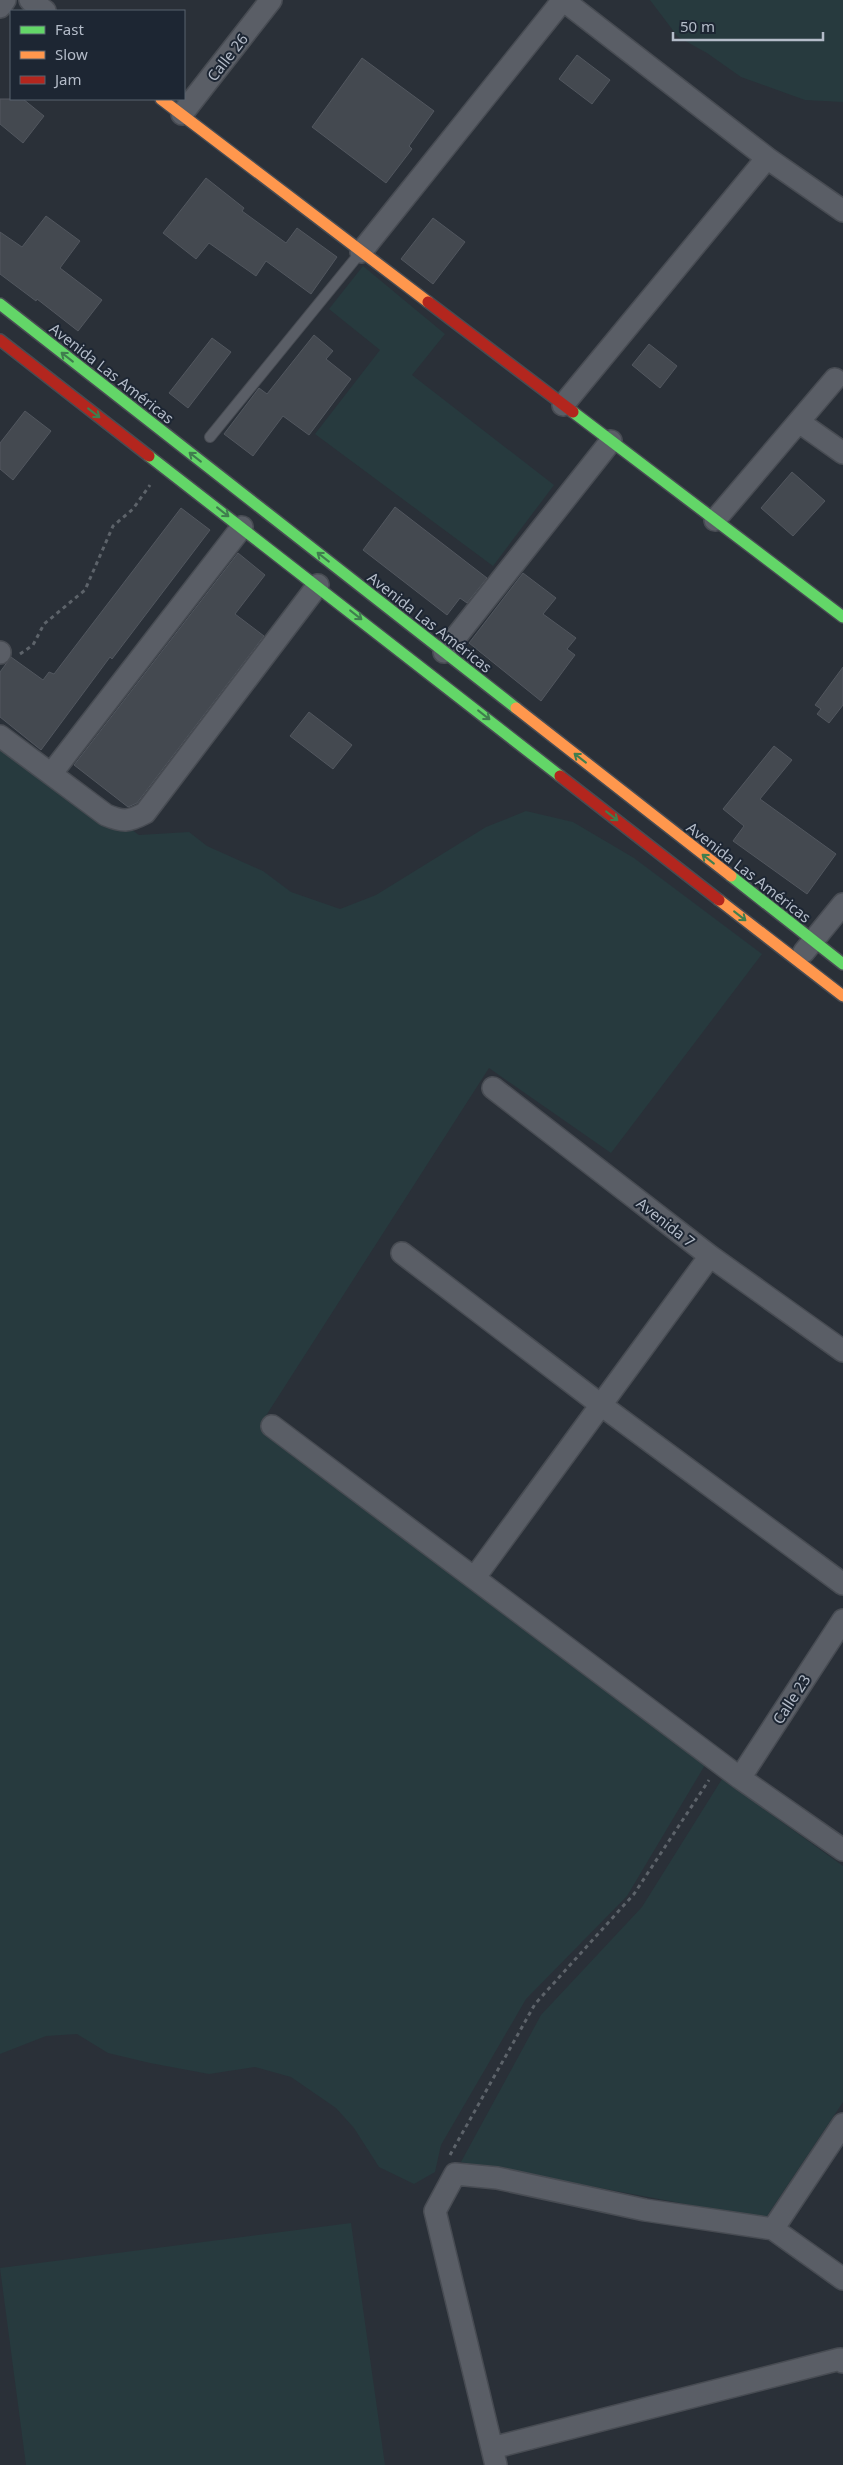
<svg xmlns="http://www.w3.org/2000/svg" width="843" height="2465" viewBox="0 0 843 2465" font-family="'Noto Sans',sans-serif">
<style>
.green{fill:#273a3e}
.building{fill:#444950;stroke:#52575f}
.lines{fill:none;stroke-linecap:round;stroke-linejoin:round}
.lane-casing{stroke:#484c53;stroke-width:12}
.street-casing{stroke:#484c53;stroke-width:24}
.fast-casing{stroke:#484c53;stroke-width:14}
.slow-casing{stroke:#484c53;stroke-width:14}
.jam-casing{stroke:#484c53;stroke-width:14}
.path{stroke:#5d636a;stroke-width:3;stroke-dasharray:4 4;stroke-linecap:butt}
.lane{stroke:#5a5e66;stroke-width:10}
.street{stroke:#5a5e66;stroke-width:21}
.fast{stroke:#63d668;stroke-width:11}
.slow{stroke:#ff974d;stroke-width:11}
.jam{stroke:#b3261e;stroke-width:11}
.oneway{stroke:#407e4e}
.labels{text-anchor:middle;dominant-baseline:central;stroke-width:4;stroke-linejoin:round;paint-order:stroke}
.street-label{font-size:15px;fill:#b4bcc9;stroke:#1d2633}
</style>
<rect width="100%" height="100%" fill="#2a3038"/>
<!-- green -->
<path class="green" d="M650,0H843V102L805,100L741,77L707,53L678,37Z
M363,266L445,334L412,375L554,485L493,566L315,434L380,350L329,309Z
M0,736L139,835L189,832L207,846L263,871L291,892L340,909L376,895L486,827L526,811L573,822L634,858L762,954L611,1153L489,1068L260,1425L705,1765L627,1896L526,1999L441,2145L435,2172L414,2184L379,2167L354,2128L336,2108L291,2077L255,2067L209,2074L150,2063L108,2053L77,2034L46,2036L0,2054Z
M722,1779L843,1866V2102L765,2219L461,2162L541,2015L642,1907Z
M351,2223L385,2465H26L0,2268Z"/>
<!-- building -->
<path class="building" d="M577,55L610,80L592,104L559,79Z
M362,58L434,111L409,146L412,149L386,183L312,127Z
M0,99H23L44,116L23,143L0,124Z
M206,178L244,208L242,211L286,243L297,228L337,257L311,294L266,261L256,276L209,243L196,259L163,233Z
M46,216L80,241L60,268L102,300L78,331L37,299L36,301L0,274V232L22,247Z
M433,218L465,242L433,284L401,259Z
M314,335L333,351L326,359L351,379L309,435L283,416L253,456L224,434L259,388L267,394Z
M212,338L231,352L188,408L169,393Z
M649,344L677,366L660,388L632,365Z
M25,411L51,431L13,480L0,469V443Z
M792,472L825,501L793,536L761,508Z
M395,507L487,578L467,603L460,598L447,615L363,550Z
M181,508L210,530L112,659L110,657L41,750L0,717V672L11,657L43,680L49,672L54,674Z
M238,553L265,575L235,614L264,636L137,803L128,807L74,765Z
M523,573L556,598L543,614L576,638L567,649L575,655L541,701L469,643Z
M843,667V705L829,723L817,714L821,709L815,705Z
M309,712L352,745L333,769L290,736Z
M774,746L792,760L760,799L836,854L807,894L733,841L744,826L723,809Z"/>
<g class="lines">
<!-- lane casing -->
<g class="lane-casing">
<path id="lane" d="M210,437L360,253"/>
</g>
<!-- street casing -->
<g class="street-casing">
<path id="street" d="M30,0L45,11
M0,7L5,0
M182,114L271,0
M361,252L563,0L767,158L843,211
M563,405L767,158
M799,422L843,453
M715,520L835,379
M444,652L611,441
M0,653V652
M0,736L106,815C123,822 128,822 145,813L318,585
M51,774L242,527
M804,952L843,904
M493,1088L710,1256L843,1351
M402,1253L601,1405L843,1584
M272,1426L740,1778L843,1850
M475,1577L710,1256
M740,1778L843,1620
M773,2229L843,2124
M492,2448L840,2359L843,2362
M496,2465L435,2211L455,2174L497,2178L645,2210L773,2229L843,2279"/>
</g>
<!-- fast casing -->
<g class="fast-casing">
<path id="fast" d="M0,304L516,708
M573,412L843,617
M149,456L560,776
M731,876L843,964"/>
</g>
<!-- slow casing -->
<g class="slow-casing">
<path id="slow" d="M161,99L428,302
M516,708L731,876
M719,900L843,996"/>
</g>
<!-- jam casing -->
<g class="jam-casing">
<path id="jam" d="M428,302L573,412
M0,340L149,456
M560,776L719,900"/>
</g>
<!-- path -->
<path class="path" d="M20,654L33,645L44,624L85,590L113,526L133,509L150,485
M450,2155L535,2004L634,1894L709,1780"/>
<!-- lane -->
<use href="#lane" class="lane"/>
<!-- street -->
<use href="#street" class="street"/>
<!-- fast -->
<use href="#fast" class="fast"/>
<!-- slow -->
<use href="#slow" class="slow"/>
<!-- jam -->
<use href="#jam" class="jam"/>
</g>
<!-- one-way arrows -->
<defs><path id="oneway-shaft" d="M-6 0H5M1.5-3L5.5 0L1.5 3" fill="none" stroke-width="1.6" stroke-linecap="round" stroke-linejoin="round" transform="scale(1.25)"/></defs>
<g class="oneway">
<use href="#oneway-shaft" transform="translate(67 357) rotate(-142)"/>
<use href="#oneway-shaft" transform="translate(94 413) rotate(38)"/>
<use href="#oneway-shaft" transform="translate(195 457) rotate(-142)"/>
<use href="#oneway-shaft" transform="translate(223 512) rotate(38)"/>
<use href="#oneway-shaft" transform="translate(323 557) rotate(-142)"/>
<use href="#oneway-shaft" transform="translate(356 615) rotate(38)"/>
<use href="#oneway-shaft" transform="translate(484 715) rotate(38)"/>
<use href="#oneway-shaft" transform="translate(580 758) rotate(-142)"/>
<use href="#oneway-shaft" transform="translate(612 816) rotate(38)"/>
<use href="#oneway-shaft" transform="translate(708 859) rotate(-142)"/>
<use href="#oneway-shaft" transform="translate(740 916) rotate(38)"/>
</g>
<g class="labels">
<!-- street labels -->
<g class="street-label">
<text transform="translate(227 57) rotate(-52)">Calle 26</text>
<text transform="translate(112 373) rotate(38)">Avenida Las Américas</text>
<text transform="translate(430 622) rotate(38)">Avenida Las Américas</text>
<text transform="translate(749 872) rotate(38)">Avenida Las Américas</text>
<text transform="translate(666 1222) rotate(38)">Avenida 7</text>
<text transform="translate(791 1699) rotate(-57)">Calle 23</text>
</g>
</g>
<!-- legend -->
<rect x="10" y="10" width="175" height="90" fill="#1d2633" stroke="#59626f"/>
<rect x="20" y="26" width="25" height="8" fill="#63d668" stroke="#59626f"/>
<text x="55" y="35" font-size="15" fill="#b4bcc9">Fast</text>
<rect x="20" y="51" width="25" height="8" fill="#ff974d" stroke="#59626f"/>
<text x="55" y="60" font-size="15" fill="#b4bcc9">Slow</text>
<rect x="20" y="76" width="25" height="8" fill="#b3261e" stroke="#59626f"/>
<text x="55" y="85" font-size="15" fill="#b4bcc9">Jam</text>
<!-- scale -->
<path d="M673 32v8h150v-8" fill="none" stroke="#b4bcc9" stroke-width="2.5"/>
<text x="680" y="32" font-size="15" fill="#b4bcc9" stroke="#1d2633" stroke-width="4" paint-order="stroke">50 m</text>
</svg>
